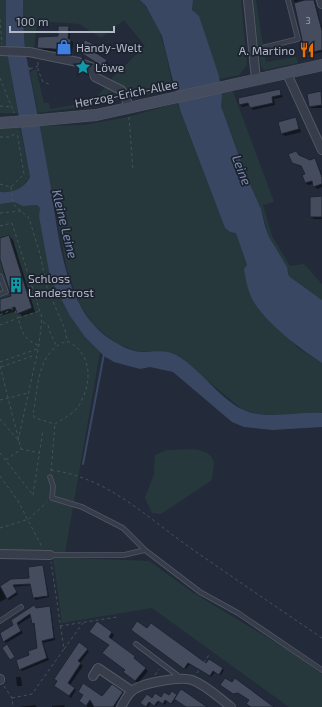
<svg xmlns="http://www.w3.org/2000/svg" width="322" height="707" viewBox="0 0 322 707" font-family="'Exo 2',sans-serif">
<style>
.green{fill:#26383c}
.water{fill:#394763}
.shadow{fill:#0007}
.lines{fill:none;stroke-linecap:round;stroke-linejoin:round}
.stream{stroke:#394763;stroke-width:2}
.building{fill:#444c5e;stroke:#1e2431}
.lane-casing{stroke:#525865;stroke-width:5.5}
.street-casing{stroke:#525865;stroke-width:10}
.secondary-casing{stroke:#525865;stroke-width:12}
.path{stroke:#435458;stroke-width:1;stroke-dasharray:3 3;stroke-linecap:butt}
.lane{stroke:#373d4a;stroke-width:4}
.street{stroke:#373d4a;stroke-width:8}
.secondary{stroke:#454c5d;stroke-width:11}
.street-bridge-casing{stroke:#525865;stroke-width:10;stroke-linecap:butt}
.secondary-bridge-casing{stroke:#525865;stroke-width:12;stroke-linecap:butt}
.street-bridge{stroke:#373d4a;stroke-width:8}
.secondary-bridge{stroke:#454c5d;stroke-width:11}
.labels{text-anchor:middle;dominant-baseline:central;stroke-width:3.5;stroke-linejoin:round;paint-order:stroke}
.number-label{font-size:10px;fill:#969dac}
.poi-label{font-size:12px;fill:#b2b8c6;stroke:#1c222f;text-anchor:start}
.street-label{font-size:12px;fill:#b2b8c6;stroke:#1c222f}
.water-label{font-size:13px;font-style:italic;fill:#7b8cad;stroke:#1c222f}
</style>
<rect width="100%" height="100%" fill="#232b3a"/>
<!-- green -->
<path class="green" d="M0,0H6V47L18,113H0Z
M23,0H140C163,24 167,58 173,89L144,96H133L111,79L145,46L124,20L101,38L79,24L37,21L34,51L25,50L23,19Z
M193,0H241L247,65L239,75L220,79L192,10Z
M253,0H256L263,45H258Z
M259,53H264L266,62L296,57L298,63L264,70L261,66Z
M36,69L44,103H49L50,109L90,102L89,98L93,95L96,98L105,87L116,92L117,97L114,101L104,104L38,113L30,72Z
M232,89L274,202L263,205L272,236L290,266L304,264L322,284V300L290,277L269,237L261,209L245,173L221,106V92Z
M177,103L225,228L230,232H236L247,266L255,304L298,348L322,363V413L279,415L257,414L243,410L209,382L158,351L139,352L118,344L108,337L93,324L80,305L67,270L39,126L84,125L128,117Z
M20,127L30,177L21,188L13,191L23,206L37,205L40,208L70,316L85,337L100,352L65,553L0,549V129Z
M167,450C181,450 212,444 214,464C214,469 212,475 212,480L161,514L152,513L145,498L154,474L155,455Z
M53,557L149,561L192,592L286,649L322,674V707H289L152,608L62,623Z"/>
<!-- water -->
<path class="water" d="M6,0H23V19L25,50C34,96 43,142 51,188C57,226 61,270 80,305C86,317 96,329 107,337C115,343 130,351 140,352C152,352 166,349 176,355C204,370 226,411 258,414C280,417 301,412 322,413V427L272,430L244,427L232,422L173,372L150,367L140,369L114,362L104,356L85,337L70,316L50,277L39,216L40,208L37,205L23,206L14,202L0,204V192C12,193 24,189 30,177L6,47Z
M140,0H193L192,10L199,16L219,76L222,97L221,106L245,173L261,209L265,226L269,237L287,267L288,274L290,277L322,300V363C299,348 271,327 255,304C248,293 246,281 244,269L247,265L236,233L230,232L225,228L180,110L162,36L146,6Z"/>
<!-- shadow -->
<path class="shadow" d="M294,0L315,1L322,28V52L309,55L306,53Z
M68,27L70,30V40L73,42L72,52L40,50L38,47L59,37Z
M98,48L101,52L98,55L108,63L106,69L79,51Z
M279,90L283,97L274,99L275,105L253,110L250,105L242,107L240,104Z
M320,92L322,108H311L310,107Z
M296,118L301,132L285,136L282,134Z
M300,157L310,162L315,160L317,162L322,175V187L317,189L313,184L308,185L306,183L303,176L307,175L303,168L293,162Z
M322,197V219H314L311,217Z
M9,236L13,240L35,312L22,316L17,311L0,316V300L13,297L0,258V239Z
M43,566L49,597L35,600L32,585L13,587L18,594L9,600L7,598L0,602V588L11,580L30,578Z
M49,607L51,610L55,640L43,643L49,660L22,671L20,669L38,648L32,616L18,625L23,633L6,643L0,634L15,625L12,621L36,609Z
M97,623L112,633L114,635L111,640L134,657L136,661L148,671L138,683L127,674Z
M148,629L206,664L209,660L224,670L221,675L215,672L211,677L190,664L186,669L134,631Z
M87,650L89,651L80,663L83,666L70,685L76,690L71,698L57,687Z
M16,677H21L22,686H17Z
M112,685L124,694L115,707H88L81,702L84,695L102,697Z
M177,696L208,707H188L176,699L172,704L167,701L165,705L160,701L156,706L151,703L148,707L143,705L152,699Z
M35,705L37,707H18Z
M64,705L65,707H52V706Z"/>
<g class="lines">
<!-- stream -->
<path class="stream" d="M83,464L104,354"/>
</g>
<!-- building -->
<path class="building" d="M305,0H314L322,31V50L305,54L294,3Z
M58,26H69L68,39H71L70,50L37,48L38,37L58,36Z
M85,40L96,45L99,49L96,53L107,60L103,67L78,51Z
M280,89L281,95L272,97L273,103L250,108L248,103L239,105L238,98Z
M321,91L322,105L309,107L307,94Z
M296,117L299,129L281,134L278,122Z
M296,151L299,155L310,160L315,158L322,177V184L313,187L312,181L305,183L302,175L305,174L301,166L292,163L288,154Z
M322,196V217H310V197Z
M9,235L32,308L17,314L15,307L0,312V299L11,296L0,259V238Z
M43,565L48,596L33,598L30,584L13,585L17,592L7,599L0,586L11,579L29,578L28,567Z
M34,605L36,608L50,606L54,638L42,641L47,658L19,670L16,660L29,655L28,651L37,648L34,623L32,624L30,614L17,623L21,631L3,642L0,633L13,625L11,620Z
M97,621L112,632L109,637L135,656L134,658L146,668L135,681L123,672L125,670L102,653L109,645L89,632Z
M137,621L147,628L151,623L206,663L209,659L223,668L219,675L213,671L210,676L188,663L184,669L131,630Z
M79,642L88,649L78,661L81,663L68,683L75,688L69,696L54,686L57,681L54,679Z
M7,644L15,657L10,660L2,648Z
M225,678L232,682L235,678L274,707H251L246,704L249,700L238,693L233,694L220,685Z
M83,683L102,696L112,684L123,692L113,707H94L90,700L86,706L79,701L83,695L78,692Z
M181,689L187,693L207,707H186L174,699Z
M172,691L177,695L171,704L165,700L163,704L158,701L154,706L149,702L146,707L140,703L147,694L152,698L155,693L161,697L164,692L169,695Z"/>
<g class="lines">
<!-- lane casing -->
<g class="lane-casing">
<path id="lane" d="M253,50L298,39L288,0
M0,276L6,292L0,294
M50,477L53,486L52,498L82,507L123,528L145,550L200,592L238,613L322,670
M50,555H124L145,550
M0,621L21,607
M136,644L181,678"/>
</g>
<!-- street casing -->
<g class="street-casing">
<path id="street" d="M248,0L256,79
M321,0L322,4
M29,52L78,62L91,67L95,77L121,90L127,101L128,108
M288,73L289,78L322,150
M0,554L50,555
M93,676L98,668L132,691
M0,679V680
M121,707C124,702 127,695 132,691C141,683 181,676 192,680C206,685 219,698 231,707"/>
</g>
<!-- secondary casing -->
<g class="secondary-casing">
<path id="secondary" d="M41,120L96,115L128,108L322,65
M0,123L14,122"/>
</g>
<!-- path -->
<path class="path" d="M22,1V0
M0,19L2,44
M38,62V70L43,82L49,84
M29,67L30,72
M30,69L38,66
M0,78L14,113
M0,106L12,107
M129,117L133,171
M0,137H9L17,133
M0,184L11,187L24,174L17,132
M11,187L13,204L29,218L40,254L47,288L65,329L67,341
M0,213L21,211
M0,226L12,223L42,318L39,345L18,441
M0,315L9,311V308
M43,322L48,325L49,330L56,345
M0,325L18,318L15,310L9,308V305
M67,341C94,354 92,385 78,407C73,414 62,419 55,424L35,418L33,415C38,388 37,351 67,341Z
M38,345C24,340 22,332 18,318L40,311
M0,362L37,349
M0,366L21,449
M1,367L35,355
M0,400L28,393
M0,419L18,440
M0,453L32,494
M6,460L21,449L39,453
M51,470C109,478 146,517 192,549C235,579 278,608 322,638
M51,471L55,424
M0,476L18,501L42,547
M33,495L43,430
M0,528L29,519L47,502
M60,626L117,617
M64,649L83,623
M197,673L209,655
M155,675L159,669
M4,686L12,698L13,707
M12,698L32,694L64,649L51,562"/>
<!-- lane -->
<use href="#lane" class="lane"/>
<!-- street -->
<use href="#street" class="street"/>
<!-- secondary -->
<use href="#secondary" class="secondary"/>
<!-- street-bridge casing -->
<g class="street-bridge-casing">
<path id="street-bridge" d="M0,51L29,52"/>
</g>
<!-- secondary-bridge casing -->
<g class="secondary-bridge-casing">
<path id="secondary-bridge" d="M14,122L41,120"/>
</g>
<!-- street-bridge -->
<use href="#street-bridge" class="street-bridge"/>
<!-- secondary-bridge -->
<use href="#secondary-bridge" class="secondary-bridge"/>
</g>
<!-- icons -->
<defs>
<g id="shop-bare" transform="scale(1.2)"><path d="M-5-2.5h2.3a2.7 3.5 0 0 1 5.4 0H5L5.5 6h-11ZM-1.5-2.5h3a1.5 2.3 0 0 0-3 0Z" fill="#3f7fe0" stroke="#1c222f" stroke-width="2.5" paint-order="stroke"/></g>
<g id="restaurant-bare" transform="scale(1.2)"><path d="M-5-6h1v4h1v-4h1v4h1v-4h1v5L-1.5 .5V6h-2V.5L-5-1ZM5-6V6H3V1.5H1.5Q1.5-4 5-6Z" fill="#e8710a" stroke="#1c222f" stroke-width="2.5" paint-order="stroke"/></g>
<g id="sight-bare" transform="scale(1.2)"><path d="M0-6L1.8-2.2L6-1.7L2.9 1.2L3.7 5.4L0 3.3L-3.7 5.4L-2.9 1.2L-6-1.7L-1.8-2.2Z" fill="#0f9aa8" stroke="#1c222f" stroke-width="2.5" paint-order="stroke"/></g>
<g id="building-bare" transform="scale(1.2)"><path d="M-4-6H4V6H1V3H-1V6H-4ZM-2.5-4.3h1.7v1.8h-1.7ZM.8-4.3h1.7v1.8H.8ZM-2.5-1h1.7V.8h-1.7ZM.8-1h1.7V.8H.8Z" fill="#0f9aa8" stroke="#1c222f" stroke-width="2.5" paint-order="stroke"/></g>
</defs>
<g fill-rule="evenodd">
<use href="#shop-bare" x="64" y="47"/>
<use href="#restaurant-bare" x="307" y="50"/>
<use href="#sight-bare" x="83" y="67"/>
<use href="#building-bare" x="16" y="285"/>
</g>
<g class="labels">
<!-- number labels -->
<g class="number-label">
<text x="308" y="20">3</text>
</g>
<!-- poi labels -->
<g class="poi-label">
<text x="76" y="47">Handy-Welt</text>
<text x="295" y="50" text-anchor="end">A. Martino</text>
<text x="95" y="67">Löwe</text>
<text x="28" y="278">Schloss<tspan x="28" dy="14">Landestrost</tspan></text>
</g>
<!-- street labels -->
<g class="street-label">
<text transform="translate(126 93) rotate(-11)">Herzog-Erich-Allee</text>
</g>
<!-- water labels -->
<g class="water-label">
<text transform="translate(242 170) rotate(69)">Leine</text>
<text transform="translate(65 224) rotate(76)">Kleine Leine</text>
</g>
</g>
<!-- scale -->
<path d="M10 26v6h104v-6" fill="none" stroke="#b2b8c6" stroke-width="2"/>
<text x="16" y="26" font-size="12" fill="#b2b8c6" stroke="#1c222f" stroke-width="3" paint-order="stroke">100 m</text>
</svg>
